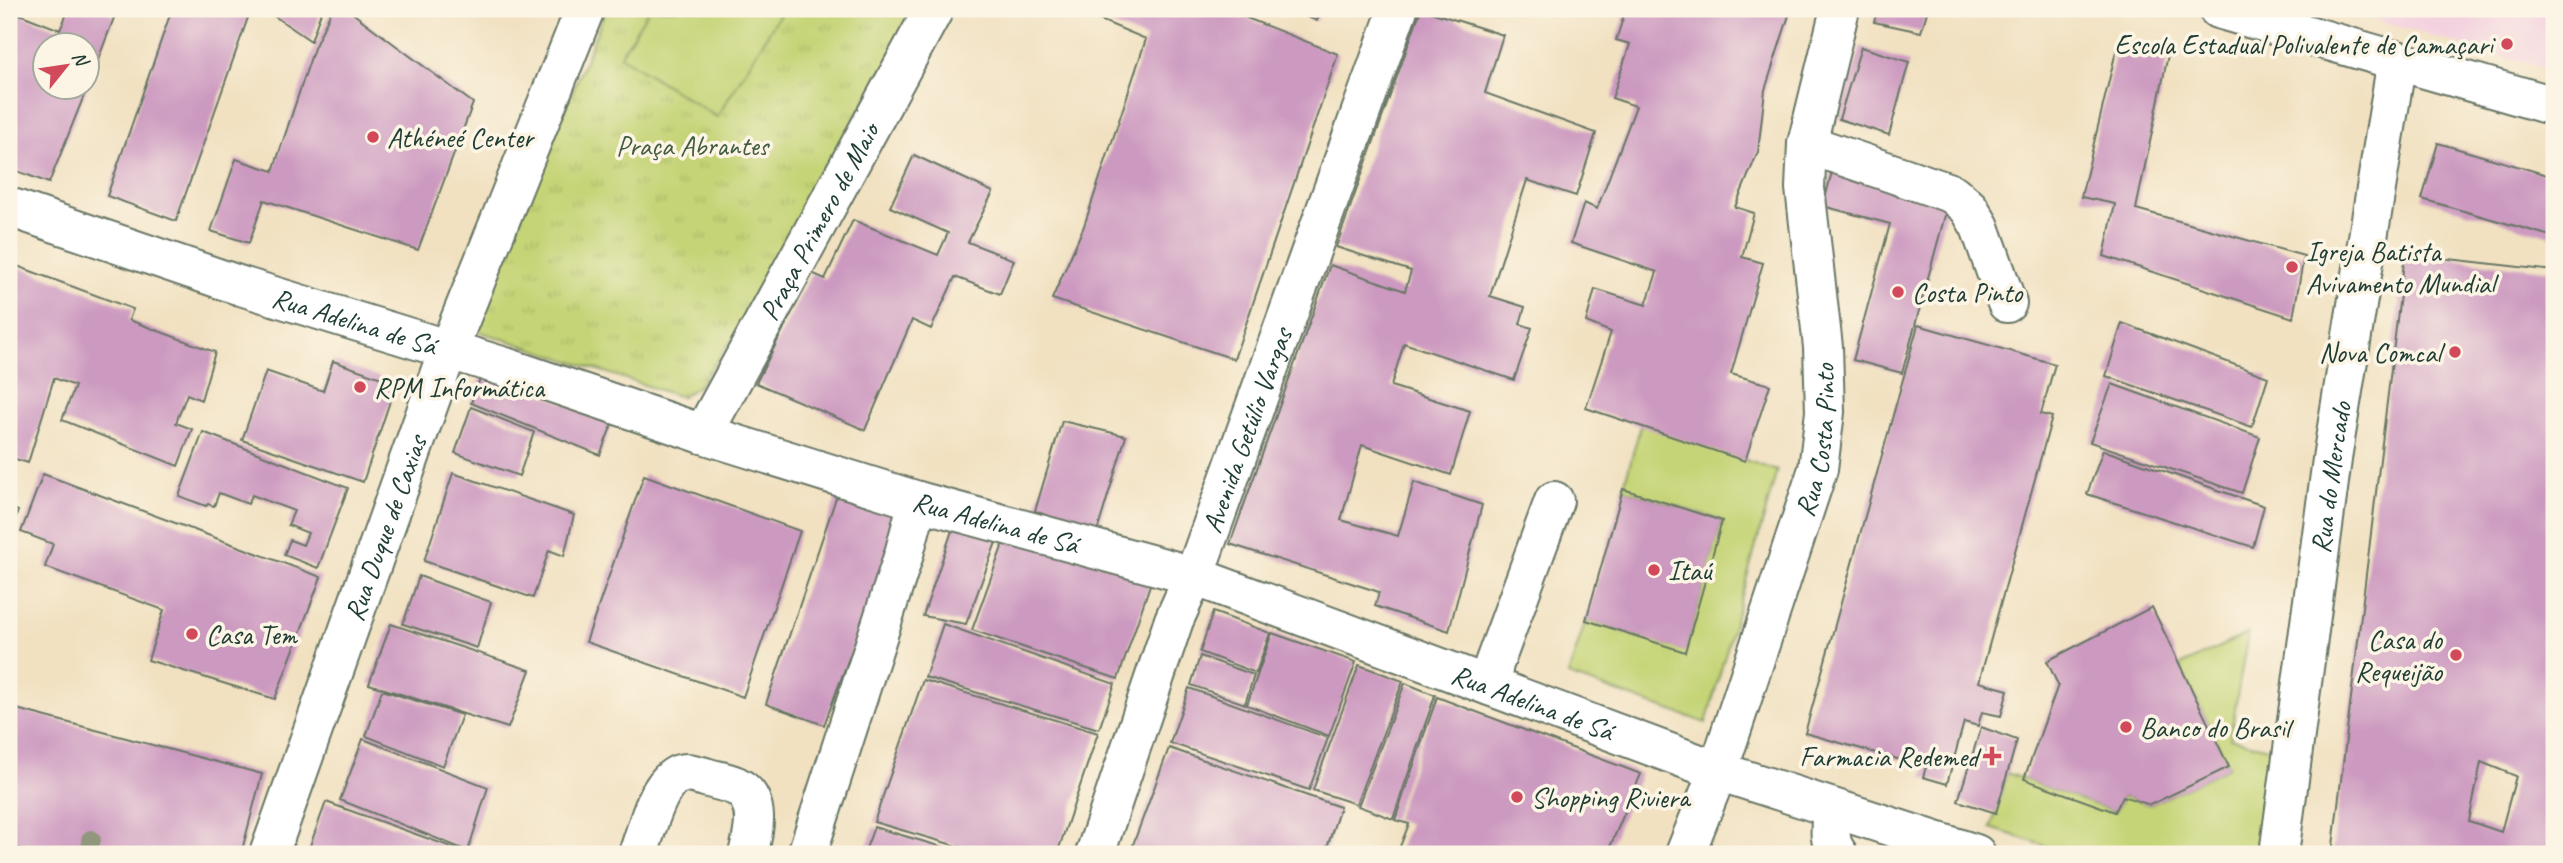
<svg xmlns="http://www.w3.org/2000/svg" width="2563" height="863" viewBox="0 0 2563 863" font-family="Caveat,sans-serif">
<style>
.built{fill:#f3cfdf}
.park{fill:url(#park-tufts);stroke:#728855;stroke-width:2}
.garden{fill:#c5d476;stroke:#728855;stroke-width:2}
.building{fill:#cc99c0;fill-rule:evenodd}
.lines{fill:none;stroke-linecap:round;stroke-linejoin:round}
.minor-casing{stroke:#687665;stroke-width:42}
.major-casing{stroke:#687665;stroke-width:42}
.minor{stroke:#fff;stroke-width:38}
.major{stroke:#fff;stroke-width:38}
.tree{fill:#90977b}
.poi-dot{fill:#d1495b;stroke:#fcf5e5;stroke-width:2.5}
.labels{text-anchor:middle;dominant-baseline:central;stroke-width:7;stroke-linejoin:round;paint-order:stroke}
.poi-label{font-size:28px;fill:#1f3d34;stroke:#fcf5e5;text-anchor:start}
.park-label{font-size:28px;fill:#405b41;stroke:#fcf5e5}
.street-label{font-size:28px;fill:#1f3d34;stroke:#fcf5e5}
</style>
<defs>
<pattern id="park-tufts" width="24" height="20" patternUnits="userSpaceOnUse" patternTransform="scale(1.75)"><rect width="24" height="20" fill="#c5d476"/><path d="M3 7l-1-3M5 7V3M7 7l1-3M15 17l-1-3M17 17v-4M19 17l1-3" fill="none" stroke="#a9b767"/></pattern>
</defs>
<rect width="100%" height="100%" fill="#fcf5e5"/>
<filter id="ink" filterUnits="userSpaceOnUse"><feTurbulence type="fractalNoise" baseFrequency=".0143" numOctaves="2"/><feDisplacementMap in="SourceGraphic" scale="14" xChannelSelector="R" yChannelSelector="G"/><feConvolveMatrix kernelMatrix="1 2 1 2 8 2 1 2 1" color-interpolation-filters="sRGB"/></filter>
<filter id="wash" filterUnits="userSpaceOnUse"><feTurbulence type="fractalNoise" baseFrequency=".00686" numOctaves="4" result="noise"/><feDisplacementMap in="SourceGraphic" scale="28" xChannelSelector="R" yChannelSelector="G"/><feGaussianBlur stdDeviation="1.57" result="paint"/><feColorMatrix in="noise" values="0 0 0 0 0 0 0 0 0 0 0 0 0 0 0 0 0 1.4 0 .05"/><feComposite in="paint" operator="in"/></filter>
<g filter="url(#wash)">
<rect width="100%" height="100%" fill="#f1e1c1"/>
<!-- built -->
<path class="built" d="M2333,9H2554V71L2367,18Z"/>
<!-- park -->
<path class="park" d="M606,9H917L731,341L697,387L681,397L475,330Z"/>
<!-- garden -->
<path class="garden" d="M649,9H783L717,117L620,56Z
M1641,424L1777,471L1706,723L1568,675L1586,620L1685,651L1722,521L1623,489Z
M2248,633L2230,738L2283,752L2265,854H2070L1991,828L2007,773L2115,812L2123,796L2150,805L2229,767L2180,666Z"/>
<g id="blocks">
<!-- building -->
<path class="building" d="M69,9H98L115,15L88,86V46H46V88H87L49,183L9,168V10L60,30Z
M172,9H251L176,221L107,196Z
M264,9H322L311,41Z
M332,9H347L473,103L418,250L264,200L249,243L211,231L236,159L273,171L314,48Z
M1074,9H1224L1338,54L1234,359L1052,299L1084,226L1146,39Z
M1287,9H1321L1317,21Z
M1421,9L1503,35L1485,93L1596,133L1576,196L1527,180L1490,296L1525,307L1520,324L1532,328L1514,380L1404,343L1391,386L1470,411L1451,475L1362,445L1341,520L1398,536L1414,482L1482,505L1449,631L1375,606L1379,592L1230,544L1330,265L1405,291L1411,271L1336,247Z
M1626,9H1791L1765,90L1758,152L1735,207L1754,213L1742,257L1763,263L1731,374L1770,385L1745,461L1586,408L1611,332L1586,322L1595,289L1646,305L1657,272L1571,243L1584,203L1597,209L1636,106L1612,98L1630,44L1616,40Z
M1878,9H1928L1921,32L1874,22Z
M2118,43L2168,55L2136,209L2304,256L2293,318L2104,256L2115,204L2081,197Z
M1861,47L1909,62L1889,135L1839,119Z
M2438,143L2554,177V237L2422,199Z
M914,155L993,192L968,242L1014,260L1000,294L955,277L931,329L912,320L865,430L756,383L812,273L825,279L853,220L938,255L948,233L890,207Z
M1834,164L1950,197L1902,373L1853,360L1890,224L1823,206Z
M2405,254L2554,271V854H2332ZM2481,762L2516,776L2501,832L2469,821Z
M9,263L133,309L129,320L215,352L201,400L187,394L176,423L192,429L178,466L62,420L75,386L54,378L28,463L9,457Z
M2122,323L2268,377L2252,427L2106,376Z
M1918,325L2055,364L2041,414L2052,417L1979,682L2008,690L2001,716L1982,712L1978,726L1964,722L1947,784L1923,777L1926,767L1805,733Z
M333,361L396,383L363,482L242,440L266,371L323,391Z
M483,371L613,422L600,455L471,403Z
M2112,384L2260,437L2242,493L2090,442Z
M471,407L534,432L519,476L455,453Z
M1062,421L1126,436L1096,535L1035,511Z
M203,432L348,488L318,568L284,555L290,540L303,545L308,533L288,525L294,511L252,495L248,504L219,493L214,506L208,504L206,506L179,496Z
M2103,450L2264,506L2253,547L2087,494Z
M9,465L14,467L9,482Z
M453,473L574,515L564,556L549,550L533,598L424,561Z
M43,474L321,577L275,699L148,660L164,610L45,567L53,544L21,532Z
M644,475L800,531L743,697L586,642Z
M1623,489L1722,521L1685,652L1586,620Z
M838,492L902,515L824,725L766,704Z
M9,507L18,511L14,522L9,521Z
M956,519L999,534L966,624L923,616Z
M1006,536L1152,579L1118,679L972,630Z
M419,576L491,602L477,648L403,624Z
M2152,607L2229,767L2150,805L2123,796L2115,812L2024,779L2058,685L2047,661Z
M1213,612L1270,633L1256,673L1200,652Z
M391,624L530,670L508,728L369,684Z
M943,624L1115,684L1099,729L925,677Z
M1272,633L1356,662L1329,736L1247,705Z
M1200,656L1254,675L1245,704L1191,685Z
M1359,665L1403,681L1356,804L1313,790Z
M923,680L1098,733L1057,854H984L874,822Z
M1405,683L1435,695L1393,819L1358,806Z
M1189,688L1328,738L1309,790L1170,743Z
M382,690L462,715L443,766L366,736Z
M1437,697L1641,774L1607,854H1397L1409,824L1395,820Z
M9,707L262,774L241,854H35L9,845Z
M1981,727L2017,740L1996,813L1958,801Z
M363,739L488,787L468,851L340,800Z
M1169,748L1340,807L1325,854H1145L1131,850Z
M326,802L471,854H307Z
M874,827L966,854H864Z"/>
</g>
</g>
<g filter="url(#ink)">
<use href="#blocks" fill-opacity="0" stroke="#687665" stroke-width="2"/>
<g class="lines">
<!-- minor casing -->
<g class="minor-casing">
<g id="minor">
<path d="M2218,9L2554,106"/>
<path d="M1807,144L1953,194L1969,208L1980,227L2007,303"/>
<path id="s1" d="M9,207L241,286L505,367L703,434L918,501L1194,576L1718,771L1976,854"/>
<path id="s2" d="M703,434L934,9"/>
<path d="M1490,686L1494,664L1554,501"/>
<path d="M1832,809C1831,825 1827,841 1838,854"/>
<path d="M638,854C646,833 655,790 674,777C684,770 694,774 705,777C715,780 726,782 736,786C762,799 754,833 748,854"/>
<path d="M807,854L904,554L918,501"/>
<path id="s3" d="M1095,854L1174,620L1194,576L1398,9"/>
<path id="s4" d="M2279,854L2333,452L2397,60"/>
</g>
</g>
<!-- major casing -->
<g class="major-casing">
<g id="major">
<path id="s5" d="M269,854L448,350L585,9"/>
<path id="s6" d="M1685,854L1718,771L1818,469L1825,412L1823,347L1805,188L1807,144L1840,9"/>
</g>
</g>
<!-- minor -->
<use href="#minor" class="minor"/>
<!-- major -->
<use href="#major" class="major"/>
</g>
<!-- trees -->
<circle class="tree" cx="91" cy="840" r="10"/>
</g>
<!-- markers -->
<g class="poi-dot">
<circle cx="2507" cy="44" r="7"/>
<circle cx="373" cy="137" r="7"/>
<circle cx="2292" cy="267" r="7"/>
<circle cx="1898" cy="292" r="7"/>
<circle cx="2455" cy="352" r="7"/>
<circle cx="360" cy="387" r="7"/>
<circle cx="1654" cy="570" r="7"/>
<circle cx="192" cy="634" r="7"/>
<circle cx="2456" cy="655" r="7"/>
<circle cx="2126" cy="727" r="7"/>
<path d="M1988.5 745.5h7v7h7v7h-7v7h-7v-7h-7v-7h7z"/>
<circle cx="1517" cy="797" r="7"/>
</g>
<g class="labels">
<!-- poi labels -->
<g class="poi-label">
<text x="2493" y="44" text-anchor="end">Escola Estadual Polivalente de Camaçari</text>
<text x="387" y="137">Athéneé Center</text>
<text x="2306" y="251">Igreja Batista<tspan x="2306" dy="32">Avivamento Mundial</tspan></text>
<text x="1912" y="292">Costa Pinto</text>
<text x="2441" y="352" text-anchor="end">Nova Comcal</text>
<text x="374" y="387">RPM Informática</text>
<text x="1668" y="570">Itaú</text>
<text x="206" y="634">Casa Tem</text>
<text x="2442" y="639" text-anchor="end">Casa do<tspan x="2442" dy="32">Requeijão</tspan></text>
<text x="2140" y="727">Banco do Brasil</text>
<text x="1978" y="756" text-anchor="end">Farmacia Redemed</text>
<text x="1531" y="797">Shopping Riviera</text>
</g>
<!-- park labels -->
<g class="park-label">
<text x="692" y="145">Praça Abrantes</text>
</g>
<!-- street labels -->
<g class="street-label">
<text stroke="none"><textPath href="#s2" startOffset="242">Praça Primero de Maio</textPath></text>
<text stroke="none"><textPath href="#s1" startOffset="364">Rua Adelina de Sá</textPath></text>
<text stroke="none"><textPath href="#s3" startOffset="450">Avenida Getúlio Vargas</textPath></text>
<text stroke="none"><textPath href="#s6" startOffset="436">Rua Costa Pinto</textPath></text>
<text stroke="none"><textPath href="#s4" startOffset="380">Rua do Mercado</textPath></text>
<text stroke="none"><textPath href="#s1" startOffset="1036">Rua Adelina de Sá</textPath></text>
<text stroke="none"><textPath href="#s5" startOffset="346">Rua Duque de Caxias</textPath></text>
<text stroke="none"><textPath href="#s1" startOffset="1603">Rua Adelina de Sá</textPath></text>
</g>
</g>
<!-- margin -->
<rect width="2563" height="863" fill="none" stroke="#fcf5e5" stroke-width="35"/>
<!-- north arrow -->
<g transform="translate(66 66) rotate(60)"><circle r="33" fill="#fcf5e5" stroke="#a4ab9e" stroke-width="2"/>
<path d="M0-5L12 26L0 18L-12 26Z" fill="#d1495b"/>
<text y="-10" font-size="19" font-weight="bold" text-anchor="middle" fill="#1f3d34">N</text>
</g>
</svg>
